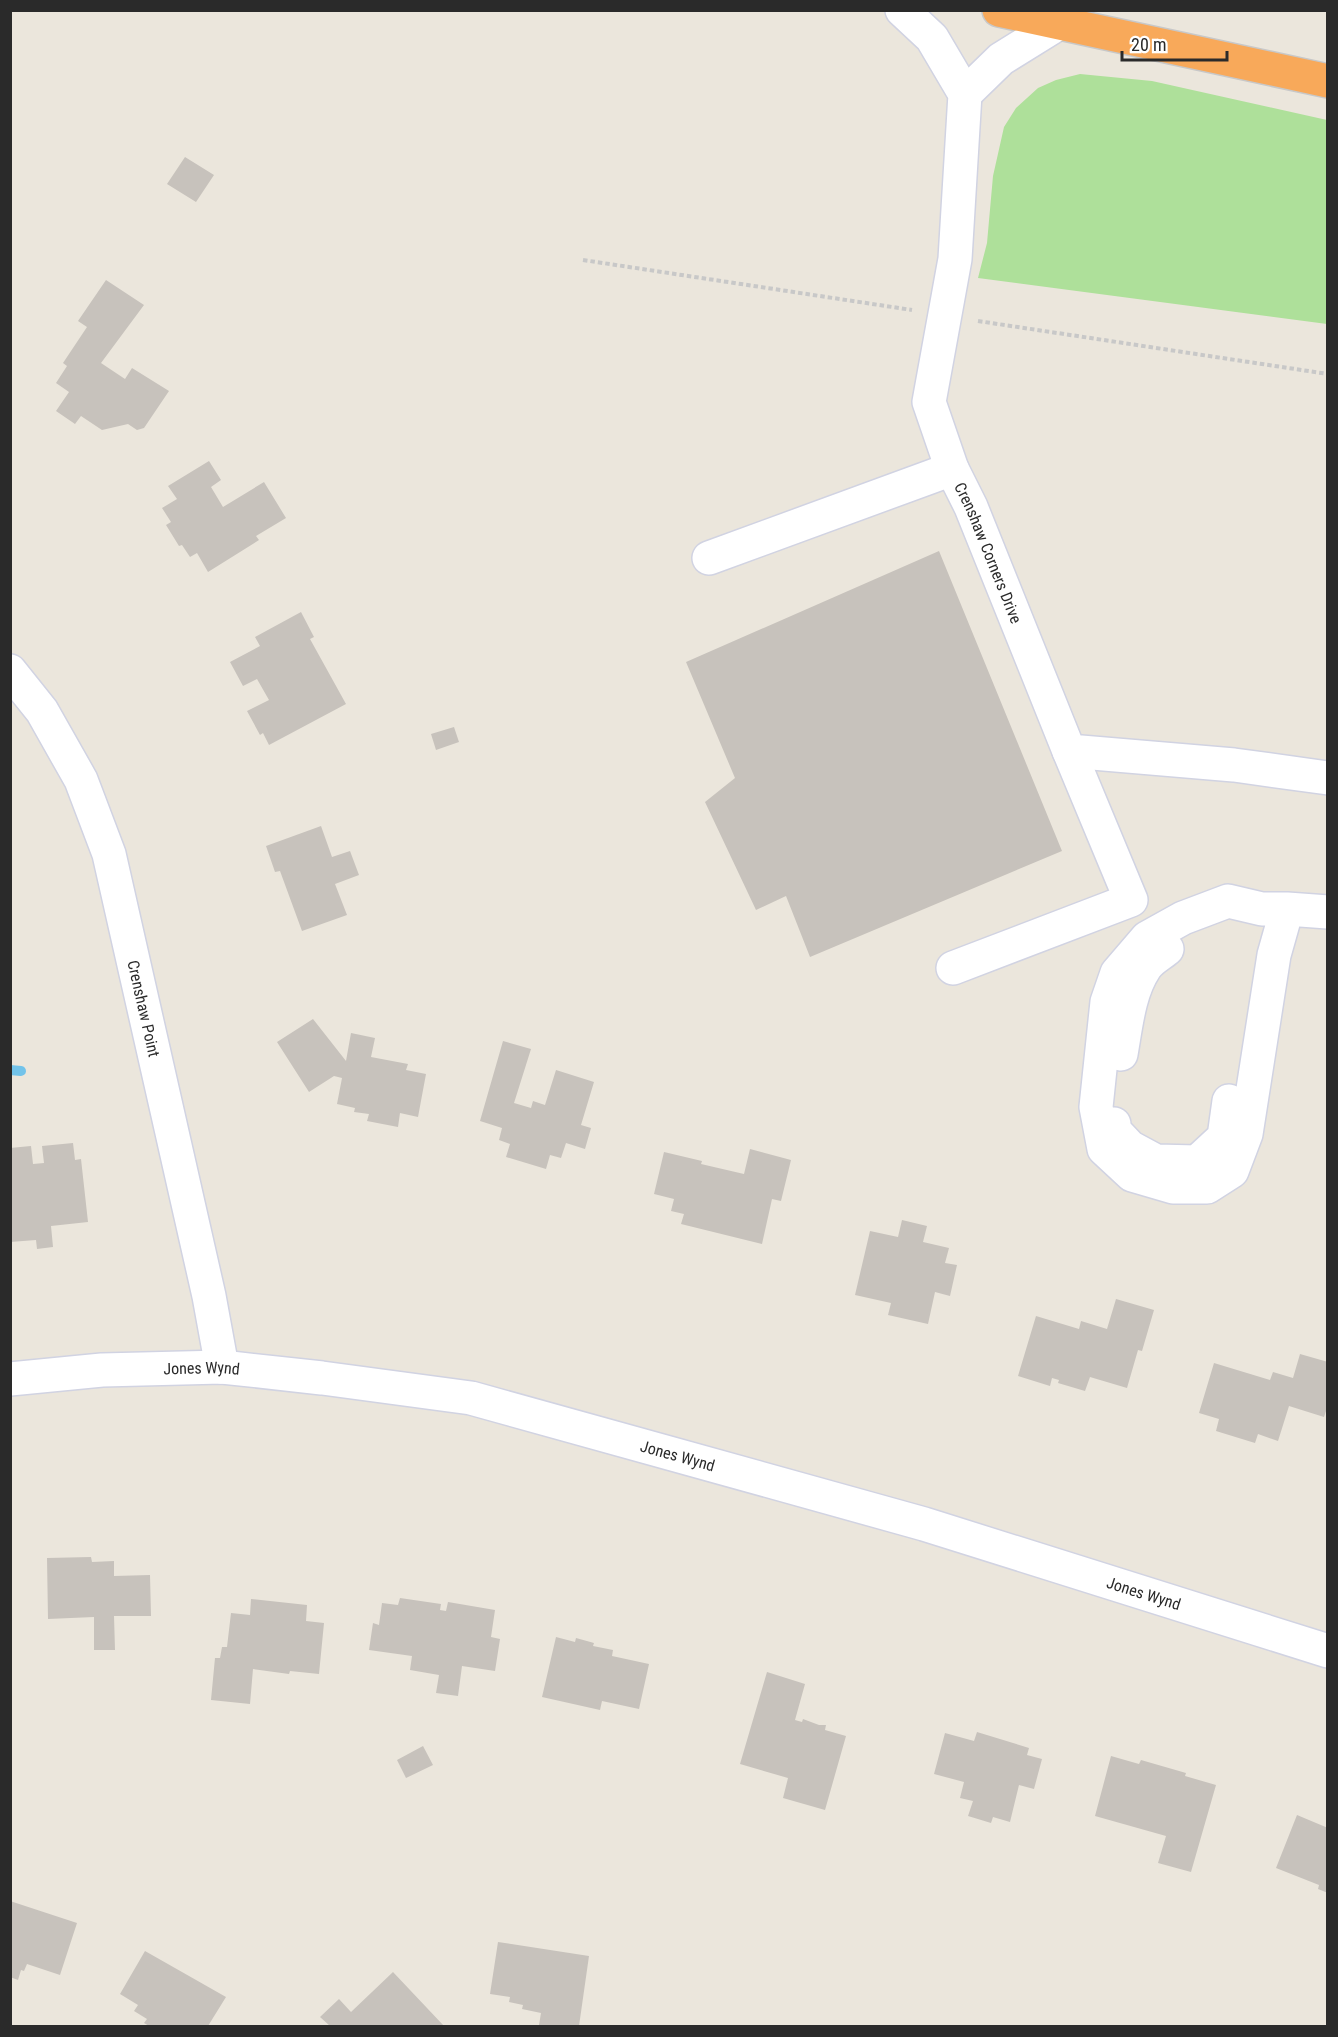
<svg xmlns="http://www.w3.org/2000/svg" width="1338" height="2037" viewBox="0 0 1338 2037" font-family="'Roboto Condensed',sans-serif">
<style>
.green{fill:#aee09a}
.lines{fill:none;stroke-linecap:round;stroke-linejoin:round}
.stream{stroke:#72c3ea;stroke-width:10}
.building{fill:#c7c2bc}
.minor-casing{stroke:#d1d3e2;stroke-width:36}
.highway-casing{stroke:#c8c8c8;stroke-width:36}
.path{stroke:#c8c8c8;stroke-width:4;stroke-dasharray:4.5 3;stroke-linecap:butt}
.minor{stroke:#fff;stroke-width:33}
.highway{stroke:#f8a95a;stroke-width:33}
.labels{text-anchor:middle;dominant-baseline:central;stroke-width:4.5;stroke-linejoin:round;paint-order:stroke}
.street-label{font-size:16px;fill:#2a2a2a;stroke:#fff}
</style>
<rect width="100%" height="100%" fill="#ebe6dc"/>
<!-- green -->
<path class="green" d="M1080,74L1152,81L1327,120V324L978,278L987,243L993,176L1004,127L1016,108L1038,88L1056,80Z"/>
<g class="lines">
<!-- stream -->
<path class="stream" d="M10,1070L21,1071"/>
</g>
<!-- building -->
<path class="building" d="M185,157L214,175L196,202L167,184Z
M106,280L144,305L101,363L125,379L132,368L169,391L144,428L137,430L128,424L102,430L81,416L75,424L56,411L69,392L56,383L67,366L63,363L87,327L78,321Z
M209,461L221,480L211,487L223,507L264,482L286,518L256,536L259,540L208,572L197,553L190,557L182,545L179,546L166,525L171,522L162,508L177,499L168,486Z
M939,551L1062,851L810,957L786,896L756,910L705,802L735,778L686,662Z
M301,612L314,637L310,639L346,704L269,745L263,733L260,735L247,711L269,700L257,679L243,686L230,662L260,646L255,637Z
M454,727L459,742L436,750L431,734Z
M321,826L332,857L350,851L359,875L335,884L347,915L302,931L280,871L275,872L266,846Z
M313,1019L346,1061L351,1033L375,1038L371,1057L408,1064L406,1070L426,1074L418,1117L400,1113L398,1127L367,1121L369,1114L354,1112L355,1108L337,1104L342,1078L334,1076L309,1092L277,1042Z
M503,1041L531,1049L514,1103L531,1108L533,1101L545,1105L556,1070L594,1082L581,1125L591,1128L585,1149L566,1143L561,1158L550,1155L546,1169L506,1157L510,1144L499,1140L502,1128L480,1121Z
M73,1143L75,1160L81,1159L88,1222L51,1226L53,1247L37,1249L36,1240L10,1242V1148L31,1146L33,1164L44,1163L42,1146Z
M750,1149L791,1160L781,1201L772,1199L762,1244L681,1224L684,1214L671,1211L674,1199L654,1194L664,1152L702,1161L701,1164L744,1174Z
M902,1220L927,1226L923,1242L949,1248L945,1263L957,1265L950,1296L935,1292L928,1324L888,1315L891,1303L855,1295L870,1231L898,1237Z
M1116,1299L1154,1310L1142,1351L1138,1350L1127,1388L1090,1377L1085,1391L1058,1383L1059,1380L1052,1378L1050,1386L1018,1376L1036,1316L1079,1329L1081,1321L1107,1329Z
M1300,1354L1328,1362V1405L1324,1417L1289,1406L1278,1441L1258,1434L1255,1443L1216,1431L1219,1419L1199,1413L1214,1363L1270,1380L1273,1372L1293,1378Z
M91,1557L92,1562L114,1561V1576L150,1575L151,1616H114L115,1650H94V1617L48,1619L47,1558Z
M400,1598L441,1604L440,1610L446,1611L448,1602L495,1610L491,1637L500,1639L495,1671L462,1666L458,1696L436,1693L439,1675L410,1670L412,1656L369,1650L373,1623L379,1625L382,1603L398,1605Z
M251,1599L307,1605L306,1621L324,1623L319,1674L290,1671L289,1674L253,1669L250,1704L211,1700L215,1658H220L222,1647H227L231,1613L250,1615Z
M556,1637L575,1642L576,1638L594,1643L593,1646L613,1650L612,1656L649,1664L639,1709L602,1701L600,1710L542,1697Z
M767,1672L805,1684L795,1720L802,1722L803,1719L819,1725H826L825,1730L846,1736L825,1810L783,1798L788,1778L740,1764Z
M977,1732L1029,1748L1027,1755L1042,1759L1034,1789L1019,1785L1010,1822L993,1817L991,1823L968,1816L973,1801L960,1798L964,1782L934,1774L945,1733L974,1741Z
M423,1746L433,1765L406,1778L397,1760Z
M1111,1756L1139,1764L1141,1760L1186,1773L1185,1776L1216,1785L1191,1872L1158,1863L1166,1836L1095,1816Z
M1297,1815L1328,1828V1893L1318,1889L1319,1885L1276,1868Z
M10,1901L77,1923L60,1975L27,1964L24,1971L21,1970L18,1980L10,1977Z
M498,1942L589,1956L579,2026L539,2025L541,2013L522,2009L523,2005L509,2002L510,1997L490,1994Z
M145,1951L226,1997L208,2026H149L144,2023L147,2019L134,2011L138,2005L120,1994Z
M393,1972L444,2026H330L320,2017L339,1999L351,2012Z"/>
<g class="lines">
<!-- minor casing -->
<g class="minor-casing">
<g id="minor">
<path id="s1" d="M902,10L932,38L965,94L955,259L929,402L952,469L971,507L1069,751L1234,765L1328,778"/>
<path d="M965,94L1001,59L1059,23"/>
<path d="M709,558L952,469"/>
<path id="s2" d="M10,671L42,711L81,780L109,854L209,1296L222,1367"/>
<path d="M1287,909L1274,955L1246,1134L1232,1171L1207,1187H1173L1132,1175L1104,1149L1096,1107L1107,1002L1117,973L1147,938L1183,918L1228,901L1262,909H1287L1328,912"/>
<path d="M953,968L1131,900L1069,751"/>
<path d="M1121,1054C1126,1026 1129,992 1145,968C1150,960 1160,955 1167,949"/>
<path d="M1114,1124V1130L1130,1147L1156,1161L1197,1162L1224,1137L1229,1101"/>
<path id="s3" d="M10,1379L102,1370L222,1367L322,1378L471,1398L924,1524L1328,1651"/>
</g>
</g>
<!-- highway casing -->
<g class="highway-casing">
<path id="highway" d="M999,10L1328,81"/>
</g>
<!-- path -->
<path class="path" d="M583,260L912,310
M978,321L1328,374"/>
<!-- minor -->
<use href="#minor" class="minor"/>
<!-- highway -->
<use href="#highway" class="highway"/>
</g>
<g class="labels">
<!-- street labels -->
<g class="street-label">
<text stroke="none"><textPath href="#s1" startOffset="579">Crenshaw Corners Drive</textPath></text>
<text stroke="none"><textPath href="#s2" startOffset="368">Crenshaw Point</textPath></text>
<text stroke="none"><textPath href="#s3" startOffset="192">Jones Wynd</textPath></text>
<text stroke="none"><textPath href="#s3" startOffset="678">Jones Wynd</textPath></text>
<text stroke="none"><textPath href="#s3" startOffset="1164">Jones Wynd</textPath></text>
</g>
</g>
<!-- border -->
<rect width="1338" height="2037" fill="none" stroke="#2a2a2a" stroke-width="24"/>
<!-- scale -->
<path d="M1122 51v9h105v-9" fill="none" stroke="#2a2a2a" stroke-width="3"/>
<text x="1131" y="51" font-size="18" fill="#2a2a2a" stroke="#ffffff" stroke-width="4.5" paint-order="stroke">20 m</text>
</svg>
